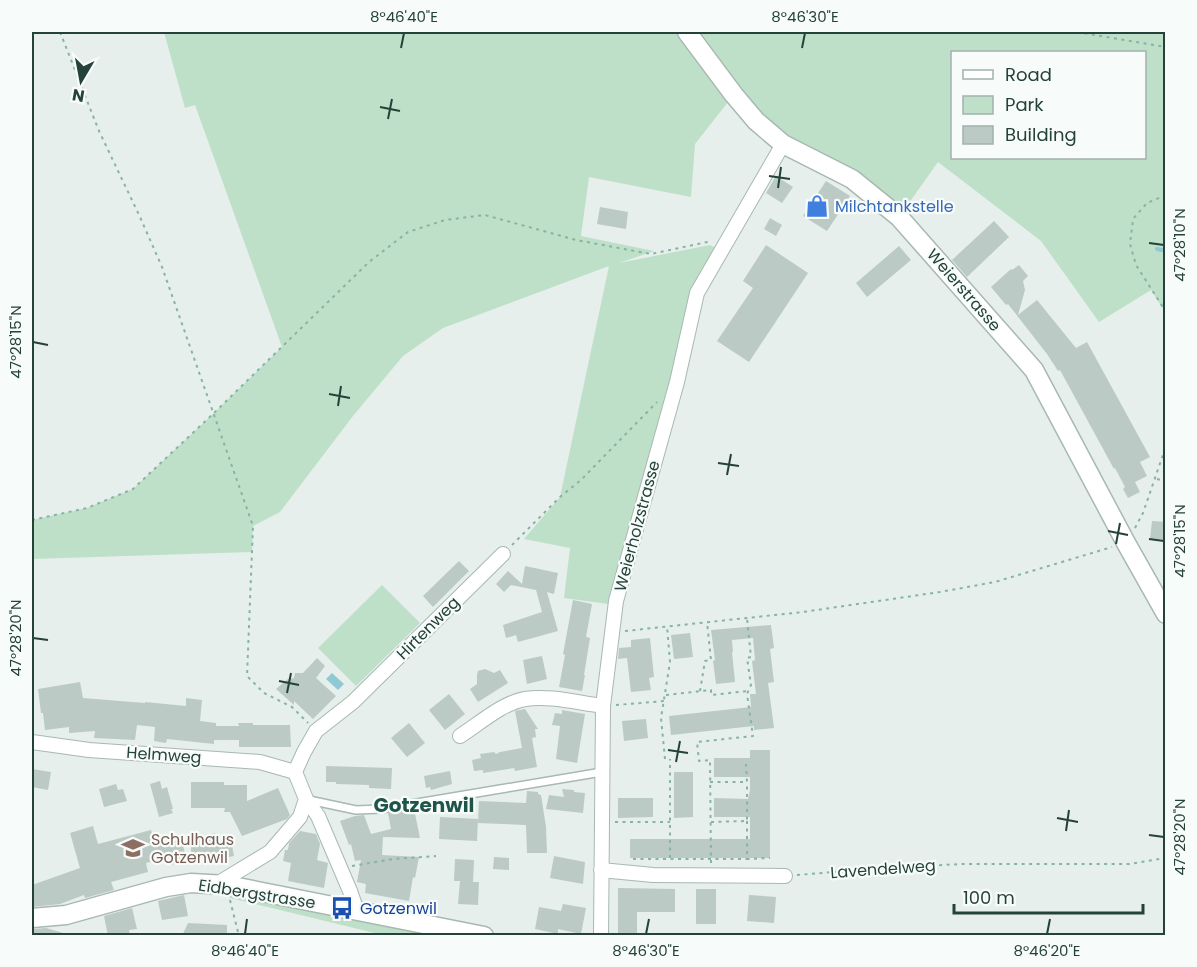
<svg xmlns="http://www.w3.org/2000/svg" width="1197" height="967" viewBox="0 0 1197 967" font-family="Poppins,sans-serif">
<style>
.green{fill:#bfe0c8;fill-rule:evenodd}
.water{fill:#8ec9d4}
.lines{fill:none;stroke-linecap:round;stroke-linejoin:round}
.stream{stroke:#8ec9d4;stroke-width:4}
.building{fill:#bbcac4}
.service-casing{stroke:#a8b8b2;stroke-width:10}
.minor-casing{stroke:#a8b8b2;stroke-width:16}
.tertiary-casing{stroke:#a8b8b2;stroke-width:21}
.path{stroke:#86b3a5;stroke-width:2;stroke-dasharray:3 4.5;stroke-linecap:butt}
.service{stroke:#fff;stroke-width:7}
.minor{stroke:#fff;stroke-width:14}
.tertiary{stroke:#fff;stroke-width:18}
.ticks{fill:none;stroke:#24423a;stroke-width:2}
.labels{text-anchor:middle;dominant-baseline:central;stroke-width:4.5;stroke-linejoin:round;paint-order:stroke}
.shop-label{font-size:16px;fill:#366cbe;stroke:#f7fbf9;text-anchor:start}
.street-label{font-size:16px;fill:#24423a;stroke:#f7fbf9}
.education-label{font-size:16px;fill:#785e54;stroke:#f7fbf9;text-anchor:start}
.transit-label{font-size:16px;fill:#164399;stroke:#f7fbf9;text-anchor:start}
.quarter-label{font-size:20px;font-weight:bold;fill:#1f5548;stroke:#f7fbf9}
.neatline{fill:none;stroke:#24423a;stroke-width:2}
.ticks-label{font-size:15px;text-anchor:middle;fill:#24423a}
</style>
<rect width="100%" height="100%" fill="#e6efeb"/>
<!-- green -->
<path class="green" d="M164,32H1165V312L1151,290L1099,322L1041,241L938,162L899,217L784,139L736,92L695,144L691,197L589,177L581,236L654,251L619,263L710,245L714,247V252L608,604L564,598L570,548L524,539L560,497L609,266L443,328L403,356L353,416L280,512L253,526L252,552L32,559V520L87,508L133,489L214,413L282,347L195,105L185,108ZM952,52H1144V158H952Z
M382,585L420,623L356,686L318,648Z
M227,886L484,935H383L230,898Z"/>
<!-- water -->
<path class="water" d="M332,673L344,684L338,690L326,679Z"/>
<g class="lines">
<!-- stream -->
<path class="stream" d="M1157,249L1166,251"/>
</g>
<!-- building -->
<path class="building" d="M776,176L793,187L782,203L766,193Z
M826,181L850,196L827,231L803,216Z
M600,207L628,212L626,229L597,224Z
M770,218L782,225L776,236L764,229Z
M994,221L1009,237L967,277L952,260Z
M766,245L808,273L749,362L717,341L753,288L743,281Z
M899,246L911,260L867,297L856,283Z
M1019,265L1028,276L1023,281L1025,290L1018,315L1037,300L1076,348L1087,342L1150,457L1140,462L1147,476L1135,482L1140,492L1128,498L1123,489L1125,487L1115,468L1114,469L1060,370L1058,371L1047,354L1008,304L1006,305L991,287L1011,269L1012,270Z
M1152,521L1166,522V540L1150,539Z
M459,561L469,571L433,607L423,596Z
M525,566L558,573L554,594L547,592L558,631L518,642L516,635L506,638L503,625L542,612L536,590L511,585L504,592L496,584L508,571L522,584Z
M573,600L592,604L586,637L590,638L584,675H585L582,691L559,687L565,655L563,654Z
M771,625L774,648L770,649L774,682L768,683L774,728L754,730V726L671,735L669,716L751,707L750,694H756L752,661L755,660L753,638L732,640L733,652H732L735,682L716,684L713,661L715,660L711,630Z
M690,633L693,657L674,659L671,635Z
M650,638L654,677L649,678L651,690L631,692L627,658L618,659L619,648L631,647V640Z
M542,656L547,679L527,684L523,660Z
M317,658L325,666L316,678L336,696L313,719L294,701V705L276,689L288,679L294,678L295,673H303Z
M485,669L494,673L500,670L508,683L478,702L470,689L477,684V675L478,671Z
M80,682L83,698L145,703V702L186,706V698L202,700L200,721L216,723V726H239L238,723H253V725H290L291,747H239V740H214V744L167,739L166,743L154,741L155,727L137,725L135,740L94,738L95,731L69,733V727L45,730L43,713H41L38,689Z
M449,694L465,714L445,730L429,710Z
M525,709L538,729H535L536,737L532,738L537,767L515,771L514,768L483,773V770L474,771L472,760L481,758L480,754L494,752L496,754L500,752L522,748L515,711Z
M562,710L585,714L577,763L556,759L560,726L552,725L555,713L562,714Z
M646,719L648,738L624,741L622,721Z
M409,723L425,743L407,757L391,738Z
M750,750H770V858H630V839H750V817H714V798L748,799L750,790V777H714V758H750Z
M326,766L392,768L391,789L369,788V785L336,784V782H326Z
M32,769L51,772L48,790L32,787Z
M450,771L452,784L431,790L430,787L426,788L424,776Z
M674,772H693V817L674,818Z
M160,781L162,789L167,787L173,809H171L173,813L159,817L150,784Z
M191,782H224V785H247V801L278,788L290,815L287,819L242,836L230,812H224L225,808H191Z
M116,784L118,790L123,789L127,801L104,807L99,789Z
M562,789L574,790V792L585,793L583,813L546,809L549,795L564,797Z
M527,791L538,792V794L541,795L546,827L547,853H527L526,825L478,823L479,801L526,803Z
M618,798H653V817L618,818Z
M414,809L420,838L383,837L382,855L419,857L415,878L413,877L409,901L365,893L366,884L357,882L361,860L355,861L351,844L349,845L340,821L355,816L364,815L371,834L391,829L388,813Z
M440,817L478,819L477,841L439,839Z
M93,826L98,844L151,830L156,846L181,839L187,860L171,865L169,857L146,863L148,872L111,882L114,890L85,898L84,895L60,904L32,907V885L80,868L70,833Z
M300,831L316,834L320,844L317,860L328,863L324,888L288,881L291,863L283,861L285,850H288L289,843Z
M215,833L217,843L231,840L234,856L204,862L203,856L191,859V839Z
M554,856L585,862L583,884L550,878Z
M494,857L509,858V870L493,869Z
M455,859L474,860L473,882H479L478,905L458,904L460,881H454Z
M618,888L675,889V912H637V936H618Z
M696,889H716V924H696Z
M184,895L188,916L162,920L158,901Z
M749,895L776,897L774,923L747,921Z
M563,904L586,908L581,934L558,929V934L535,929L539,907L561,911Z
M132,908L137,929L129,930L130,936H108L104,916Z
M188,923L227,925V936H182Z
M46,928L63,933L62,936H32L33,929Z"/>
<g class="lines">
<!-- service casing -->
<g class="service-casing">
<path id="service" d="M309,800L356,810L381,809L602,772"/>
</g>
<!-- minor casing -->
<g class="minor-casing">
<path id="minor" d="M460,736C479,724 502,703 525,699C550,695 578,703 603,706
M32,742L89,750L260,762L295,772
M601,870L653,875L785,876
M217,884L270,852L300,817L306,799
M357,911L350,891L318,816L306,799L295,772L304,752L316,731L353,702L503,554
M601,936L603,706L616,601L677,382L697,293L783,144"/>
</g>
<!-- tertiary casing -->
<g class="tertiary-casing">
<path id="tertiary" d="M687,32L734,95L756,121L783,144L852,179L899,217L1034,370L1126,543L1166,614
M32,918L66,915L166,887L191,883L227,885L484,936"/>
</g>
<!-- path -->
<path class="path" d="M60,32L99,131L140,217L162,267L253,526L247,676L264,693L292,707L308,723
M1077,32L1166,47
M1166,195L1147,203L1133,219L1130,244L1136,265L1166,312
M1157,479L1166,481
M32,520L87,508L133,489L214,413L369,262L408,232L445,220L485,215L576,240L651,254L712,241
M1135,528L1143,513L1166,446
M512,545L560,497L581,480L657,402
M625,631L803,612L940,592L995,582L1112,547
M700,691L705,661L711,660L707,622
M666,695L711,690V695L748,691
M616,705L664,701
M665,759L661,718L670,662L667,626
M710,782H747L746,764
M747,821V859L770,858
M615,822H670
M711,822L747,821V782
M670,858V759
M633,859H747
M711,863L710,760L699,761L697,742L753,736L747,694L751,685L747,658L751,657L747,618
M352,866L393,859L436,856
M797,875L881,868L962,864H1129L1166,858
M230,900L239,936
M1052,936V930"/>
<!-- service -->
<use href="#service" class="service"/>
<!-- minor -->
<use href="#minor" class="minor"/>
<!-- tertiary -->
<use href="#tertiary" class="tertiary"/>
</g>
<!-- ticks -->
<path class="ticks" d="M401,48L404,33M802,48L805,33M380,107L400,111M388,119L392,99M769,176L790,179M778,188L781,167M1149,243L1164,245M33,342L48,345M329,394L350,398M338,406L341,386M718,463L739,466M727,475L731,454M1108,531L1128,535M1149,539L1164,541M1116,544L1120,523M33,638L48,640M279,681L299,685M287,693L291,673M668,750L688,753M676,762L680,741M1057,818L1078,822M1066,831L1069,810M1149,835L1164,837M245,934L247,919M646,934L649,919M1047,934L1050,919"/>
<!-- icons -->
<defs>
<g id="shop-bare" transform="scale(1.8)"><path d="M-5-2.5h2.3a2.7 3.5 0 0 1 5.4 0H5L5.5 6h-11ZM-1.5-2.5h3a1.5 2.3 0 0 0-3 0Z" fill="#3f7fe0" stroke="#f7fbf9" stroke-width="2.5" paint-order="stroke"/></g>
<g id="school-bare" transform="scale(1.8)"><path d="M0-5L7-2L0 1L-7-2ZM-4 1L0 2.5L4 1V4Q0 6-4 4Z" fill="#8d6e63" stroke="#f7fbf9" stroke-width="2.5" paint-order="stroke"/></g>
<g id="bus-bare" transform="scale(1.8)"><path d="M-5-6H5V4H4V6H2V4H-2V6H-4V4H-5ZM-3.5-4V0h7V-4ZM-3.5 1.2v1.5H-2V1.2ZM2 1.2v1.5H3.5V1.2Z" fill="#1a4fb4" stroke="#f7fbf9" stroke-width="2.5" paint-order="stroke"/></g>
</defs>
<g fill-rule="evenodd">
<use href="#shop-bare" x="817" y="206"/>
<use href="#school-bare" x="133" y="848"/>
<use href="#bus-bare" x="342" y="908"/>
</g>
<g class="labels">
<!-- shop labels -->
<g class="shop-label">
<text x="835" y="206">Milchtankstelle</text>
</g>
<!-- street labels -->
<g class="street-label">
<text transform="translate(964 290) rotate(49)">Weierstrasse</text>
<text transform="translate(637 526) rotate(-75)">Weierholzstrasse</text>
<text transform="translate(428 628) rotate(-45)">Hirtenweg</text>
<text transform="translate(164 755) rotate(4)">Helmweg</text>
<text transform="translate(883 869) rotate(-4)">Lavendelweg</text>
<text transform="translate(257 894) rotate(9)">Eidbergstrasse</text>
</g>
<!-- education labels -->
<g class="education-label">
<text x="151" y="839">Schulhaus<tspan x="151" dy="18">Gotzenwil</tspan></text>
</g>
<!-- transit labels -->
<g class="transit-label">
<text x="360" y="908">Gotzenwil</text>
</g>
<!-- quarter labels -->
<g class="quarter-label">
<text x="424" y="805">Gotzenwil</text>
</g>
</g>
<!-- border -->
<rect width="1197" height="967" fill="none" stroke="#f7fbf9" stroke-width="66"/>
<!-- legend -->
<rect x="951" y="51" width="195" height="108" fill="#f7fbf9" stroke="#a3b1ad" stroke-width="1.5"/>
<rect x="963" y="70" width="30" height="9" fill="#ffffff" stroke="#a3b1ad" stroke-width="1.5"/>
<text x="1005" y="81" font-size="18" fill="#24423a">Road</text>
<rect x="963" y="96" width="30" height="18" fill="#bfe0c8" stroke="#a3b1ad" stroke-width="1.5"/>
<text x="1005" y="111" font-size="18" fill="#24423a">Park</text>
<rect x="963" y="126" width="30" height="18" fill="#bbcac4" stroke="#a3b1ad" stroke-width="1.5"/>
<text x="1005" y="141" font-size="18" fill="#24423a">Building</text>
<!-- north arrow -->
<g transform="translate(81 81) rotate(190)" stroke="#f7fbf9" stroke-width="4.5" paint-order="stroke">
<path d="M0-4.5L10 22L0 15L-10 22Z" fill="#24423a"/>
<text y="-9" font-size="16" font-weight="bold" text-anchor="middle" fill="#24423a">N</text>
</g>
<!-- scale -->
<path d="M954 904v9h189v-9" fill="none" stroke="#24423a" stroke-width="3"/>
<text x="963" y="904" font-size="18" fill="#24423a" stroke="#f7fbf9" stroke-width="4.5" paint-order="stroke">100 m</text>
<rect x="33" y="33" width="1131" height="901" class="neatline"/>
<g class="ticks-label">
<text x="404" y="22">8°46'40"E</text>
<text x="805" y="22">8°46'30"E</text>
<text transform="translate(1180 245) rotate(-90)" y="5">47°28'10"N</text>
<text transform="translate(16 342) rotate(-90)" y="5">47°28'15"N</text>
<text transform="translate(1180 541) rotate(-90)" y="5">47°28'15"N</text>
<text transform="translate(16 638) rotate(-90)" y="5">47°28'20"N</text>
<text transform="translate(1180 837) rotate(-90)" y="5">47°28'20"N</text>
<text x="245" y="956">8°46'40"E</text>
<text x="646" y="956">8°46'30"E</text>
<text x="1047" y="956">8°46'20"E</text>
</g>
</svg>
